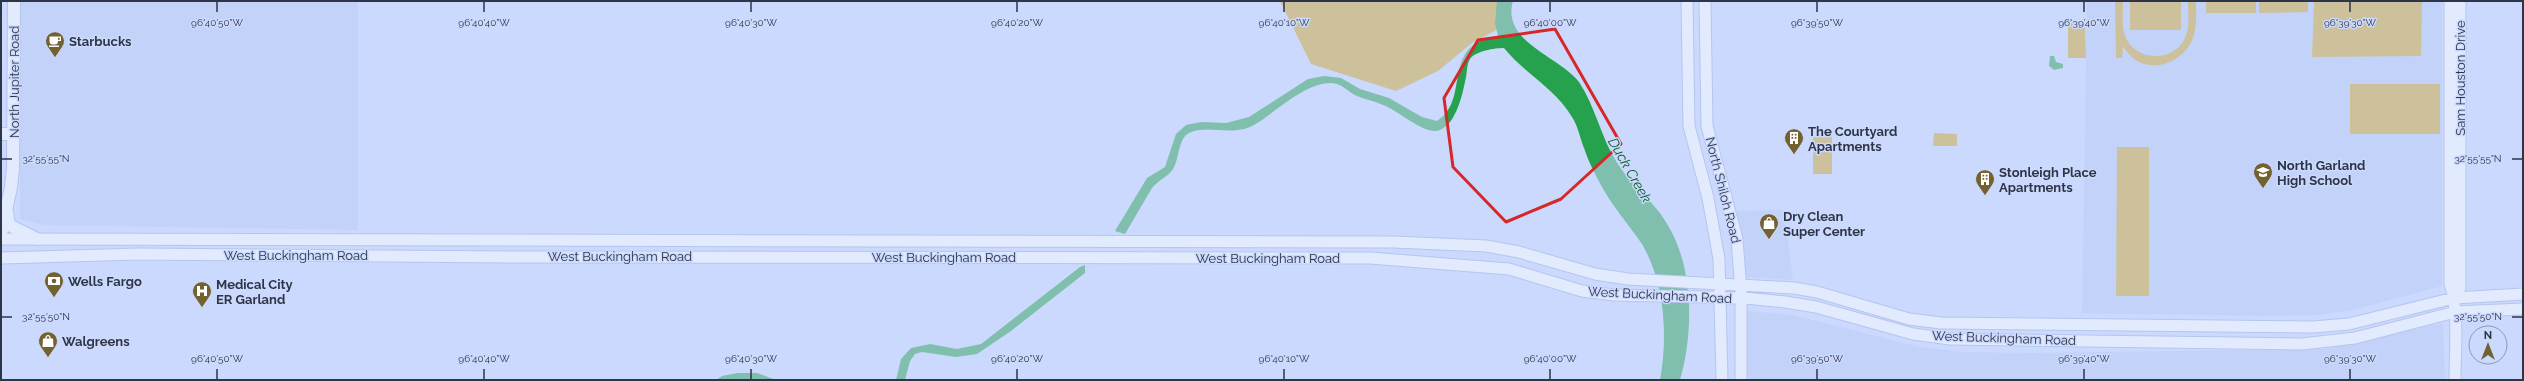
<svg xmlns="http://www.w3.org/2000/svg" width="2524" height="381" viewBox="0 0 2524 381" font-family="Raleway,sans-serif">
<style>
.built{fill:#bacaf2}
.green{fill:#cea525}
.water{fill:#26a14e}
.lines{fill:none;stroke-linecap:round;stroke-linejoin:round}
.secondary-casing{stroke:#9dadd9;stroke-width:13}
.primary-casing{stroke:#9dadd9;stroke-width:14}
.secondary{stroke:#fff;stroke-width:11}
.primary{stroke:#fff;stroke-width:12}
.marked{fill:none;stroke:#d62828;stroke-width:3;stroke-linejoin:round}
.ticks{fill:none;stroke:#2e3547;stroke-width:1.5}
.labels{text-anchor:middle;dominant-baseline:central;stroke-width:3;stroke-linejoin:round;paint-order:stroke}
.poi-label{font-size:13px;font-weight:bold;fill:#2e3547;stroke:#cbd9fd;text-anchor:start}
.street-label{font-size:13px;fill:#2e3547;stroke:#cbd9fd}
.water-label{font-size:14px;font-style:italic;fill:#095e28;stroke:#cbd9fd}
.ticks-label{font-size:10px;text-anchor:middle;fill:#2e3547;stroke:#cbd9fd;stroke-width:3;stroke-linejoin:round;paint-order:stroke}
</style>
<rect width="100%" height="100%" fill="#cbd9fd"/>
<!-- built -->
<path class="built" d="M20,1H358V230L44,225L20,219Z
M2087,1H2442V286L2353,310L2319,315L2261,316L2082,313Z
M1784,210L1793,280L1745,277L1735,211Z
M1747,311L1793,315L1919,347L1964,352L2037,353L2325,349L2443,323L2445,380H1747Z"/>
<!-- green -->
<path class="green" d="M1280,1H1501L1498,29L1472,43L1438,71L1396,91L1311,64Z
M2115,1H2123C2123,13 2121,27 2126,38C2137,62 2174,62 2185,38C2190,27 2188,13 2188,1H2196C2196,12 2197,25 2194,35C2187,58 2161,72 2139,62C2132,59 2128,52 2123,47L2122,58H2116Z
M2130,1H2181V30H2130Z
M2206,1H2256V13H2206Z
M2259,1H2308V12L2259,13Z
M2314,1H2422L2421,56L2312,57Z
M2068,22H2085L2086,58H2068Z
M2350,84H2440V134H2350Z
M1934,133L1957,134V146H1933Z
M1813,137H1832V174H1813Z
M2117,147H2149V296H2116Z"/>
<!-- water -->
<path class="water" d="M1497,1H1513C1501,42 1559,56 1579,82C1595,106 1601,137 1616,161C1629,184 1653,200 1666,222C1694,266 1694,331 1680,380H1660C1668,337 1665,283 1642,244C1629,225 1613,207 1602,187C1595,174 1588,161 1584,148C1580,138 1578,126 1572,117C1556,89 1524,73 1504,48C1495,48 1475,51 1470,59C1467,63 1467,72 1466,77C1463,92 1457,123 1440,130C1425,136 1398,110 1383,105C1375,101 1366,100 1357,96C1350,93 1344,86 1337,84C1311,77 1275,113 1254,125C1233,137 1207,124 1189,133C1179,138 1179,156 1175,165C1171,176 1159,179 1152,188L1125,234L1115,231L1147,178L1165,167L1176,134L1186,125L1201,122L1226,123L1249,117L1308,79L1324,76L1341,78L1360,89L1389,98L1422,117L1437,121C1472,99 1439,44 1498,36L1495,23Z
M2050,56H2054L2056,62L2063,64V68L2054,70L2049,66Z
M1085,265V273L1011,331L977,354L956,357L922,352L915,354L910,361L905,380H896L901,359L911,348L930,344L957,349L981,344L1080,267Z
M738,373H757L776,380H716L722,376Z"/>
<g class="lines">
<!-- secondary casing -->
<g class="secondary-casing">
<path id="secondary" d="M1687,1L1689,126L1708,198L1719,259L1722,380
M1705,1L1707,126L1737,239L1741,291V380
M2450,1V283C2459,314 2455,348 2455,380
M1,239L1394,242L1486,246L1519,252L1595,274L1628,279L1794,288L1817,292L1909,319L1941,323L2313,327L2349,324L2454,298L2523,294
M1,258L138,254L524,257L1370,258L1509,269L1582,291L1614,295L1745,298L1785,302L1816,307L1913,334L1950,339L2302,344L2355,338L2455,312L2523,309
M2454,298L2460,288V1"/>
</g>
<!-- primary casing -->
<g class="primary-casing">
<path id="primary" d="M1,134H13
M7,212L9,225L37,239
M1,234L11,187L13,168L14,1"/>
</g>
<!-- secondary -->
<use href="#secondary" class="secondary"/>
<!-- primary -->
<use href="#primary" class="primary"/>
</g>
<!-- marked area -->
<path d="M0 0H2524V381H0ZM1555,29L1621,144L1561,199L1506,222L1453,167L1444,98L1478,40Z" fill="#cbd9fd" fill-opacity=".55" fill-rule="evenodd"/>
<path class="marked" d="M1555,29L1621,144L1561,199L1506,222L1453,167L1444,98L1478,40Z"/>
<!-- ticks -->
<path class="ticks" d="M217,2V12M484,2V12M751,2V12M1017,2V12M1284,2V12M1550,2V12M1817,2V12M2084,2V12M2350,2V12M2,159H12M2512,159H2522M2,317H12M2512,317H2522M217,369V379M484,369V379M751,369V379M1017,369V379M1284,369V379M1550,369V379M1817,369V379M2084,369V379M2350,369V379"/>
<!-- icons -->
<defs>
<g id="cafe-pin" transform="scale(1)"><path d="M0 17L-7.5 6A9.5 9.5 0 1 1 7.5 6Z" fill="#746130" stroke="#cbd9fd"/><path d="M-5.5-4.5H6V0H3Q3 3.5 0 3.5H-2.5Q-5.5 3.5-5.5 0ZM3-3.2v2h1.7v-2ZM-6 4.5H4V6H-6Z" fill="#fff"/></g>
<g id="building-pin" transform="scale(1)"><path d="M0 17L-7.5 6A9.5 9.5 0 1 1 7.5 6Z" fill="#746130" stroke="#cbd9fd"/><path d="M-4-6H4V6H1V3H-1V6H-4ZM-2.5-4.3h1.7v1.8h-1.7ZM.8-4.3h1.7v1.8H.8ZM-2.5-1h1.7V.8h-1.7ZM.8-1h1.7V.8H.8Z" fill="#fff"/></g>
<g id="school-pin" transform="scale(1)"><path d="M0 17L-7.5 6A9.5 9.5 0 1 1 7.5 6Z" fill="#746130" stroke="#cbd9fd"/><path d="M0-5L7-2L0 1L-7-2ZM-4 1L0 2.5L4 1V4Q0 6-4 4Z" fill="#fff"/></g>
<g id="shop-pin" transform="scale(1)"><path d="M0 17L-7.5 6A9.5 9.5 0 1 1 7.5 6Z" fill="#746130" stroke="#cbd9fd"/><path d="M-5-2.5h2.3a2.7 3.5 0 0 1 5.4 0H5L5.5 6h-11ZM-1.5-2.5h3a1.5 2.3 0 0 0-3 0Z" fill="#fff"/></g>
<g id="bank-pin" transform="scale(1)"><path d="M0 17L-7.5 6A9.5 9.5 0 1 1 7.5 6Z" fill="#746130" stroke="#cbd9fd"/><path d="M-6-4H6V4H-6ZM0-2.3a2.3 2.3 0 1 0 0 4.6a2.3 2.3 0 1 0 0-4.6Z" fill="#fff"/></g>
<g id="hospital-pin" transform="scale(1)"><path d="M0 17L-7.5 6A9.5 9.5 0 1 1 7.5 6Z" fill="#746130" stroke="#cbd9fd"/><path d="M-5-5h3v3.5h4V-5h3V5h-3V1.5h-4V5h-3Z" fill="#fff"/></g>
</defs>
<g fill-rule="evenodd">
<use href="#cafe-pin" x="55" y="41"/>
<use href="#building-pin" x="1794" y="138"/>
<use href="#school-pin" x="2263" y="172"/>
<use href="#building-pin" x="1985" y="179"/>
<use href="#shop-pin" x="1769" y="223"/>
<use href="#bank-pin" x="54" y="281"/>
<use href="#hospital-pin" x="202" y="291"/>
<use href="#shop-pin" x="48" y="341"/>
</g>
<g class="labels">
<!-- poi labels -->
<g class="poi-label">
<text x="69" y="41">Starbucks</text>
<text x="1808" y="131">The Courtyard<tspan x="1808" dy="15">Apartments</tspan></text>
<text x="2277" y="165">North Garland<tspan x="2277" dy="15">High School</tspan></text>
<text x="1999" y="172">Stonleigh Place<tspan x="1999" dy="15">Apartments</tspan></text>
<text x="1783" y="216">Dry Clean<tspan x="1783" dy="15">Super Center</tspan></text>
<text x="68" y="281">Wells Fargo</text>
<text x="216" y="284">Medical City<tspan x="216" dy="15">ER Garland</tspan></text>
<text x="62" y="341">Walgreens</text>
</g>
<!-- street labels -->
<g class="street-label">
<text transform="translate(2460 78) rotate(-90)">Sam Houston Drive</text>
<text transform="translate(14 82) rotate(-90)">North Jupiter Road</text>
<text transform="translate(1723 190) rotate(76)">North Shiloh Road</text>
<text x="296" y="255">West Buckingham Road</text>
<text x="620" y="256">West Buckingham Road</text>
<text x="944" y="257">West Buckingham Road</text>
<text x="1268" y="258">West Buckingham Road</text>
<text transform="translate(1660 295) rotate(3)">West Buckingham Road</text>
<text transform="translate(2004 338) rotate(2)">West Buckingham Road</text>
</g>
<!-- water labels -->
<g class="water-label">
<text transform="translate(1630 170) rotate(60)">Duck Creek</text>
</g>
</g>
<g class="ticks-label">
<text x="217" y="26">96°40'50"W</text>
<text x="484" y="26">96°40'40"W</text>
<text x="751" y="26">96°40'30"W</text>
<text x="1017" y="26">96°40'20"W</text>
<text x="1284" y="26">96°40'10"W</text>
<text x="1550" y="26">96°40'00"W</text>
<text x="1817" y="26">96°39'50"W</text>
<text x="2084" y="26">96°39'40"W</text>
<text x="2350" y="26">96°39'30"W</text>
<text x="46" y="162">32°55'55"N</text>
<text x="2478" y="162">32°55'55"N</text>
<text x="46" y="320">32°55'50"N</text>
<text x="2478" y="320">32°55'50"N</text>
<text x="217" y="362">96°40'50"W</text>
<text x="484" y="362">96°40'40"W</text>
<text x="751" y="362">96°40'30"W</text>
<text x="1017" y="362">96°40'20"W</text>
<text x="1284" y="362">96°40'10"W</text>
<text x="1550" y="362">96°40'00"W</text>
<text x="1817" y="362">96°39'50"W</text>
<text x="2084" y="362">96°39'40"W</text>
<text x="2350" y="362">96°39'30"W</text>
</g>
<!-- border -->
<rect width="2524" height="381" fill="none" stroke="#2e3547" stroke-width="4"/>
<!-- north arrow -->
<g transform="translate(2488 345)"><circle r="19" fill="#cbd9fd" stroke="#8c97b4"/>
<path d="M0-3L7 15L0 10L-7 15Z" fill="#746130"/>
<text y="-6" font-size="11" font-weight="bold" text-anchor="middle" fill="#2e3547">N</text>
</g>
</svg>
